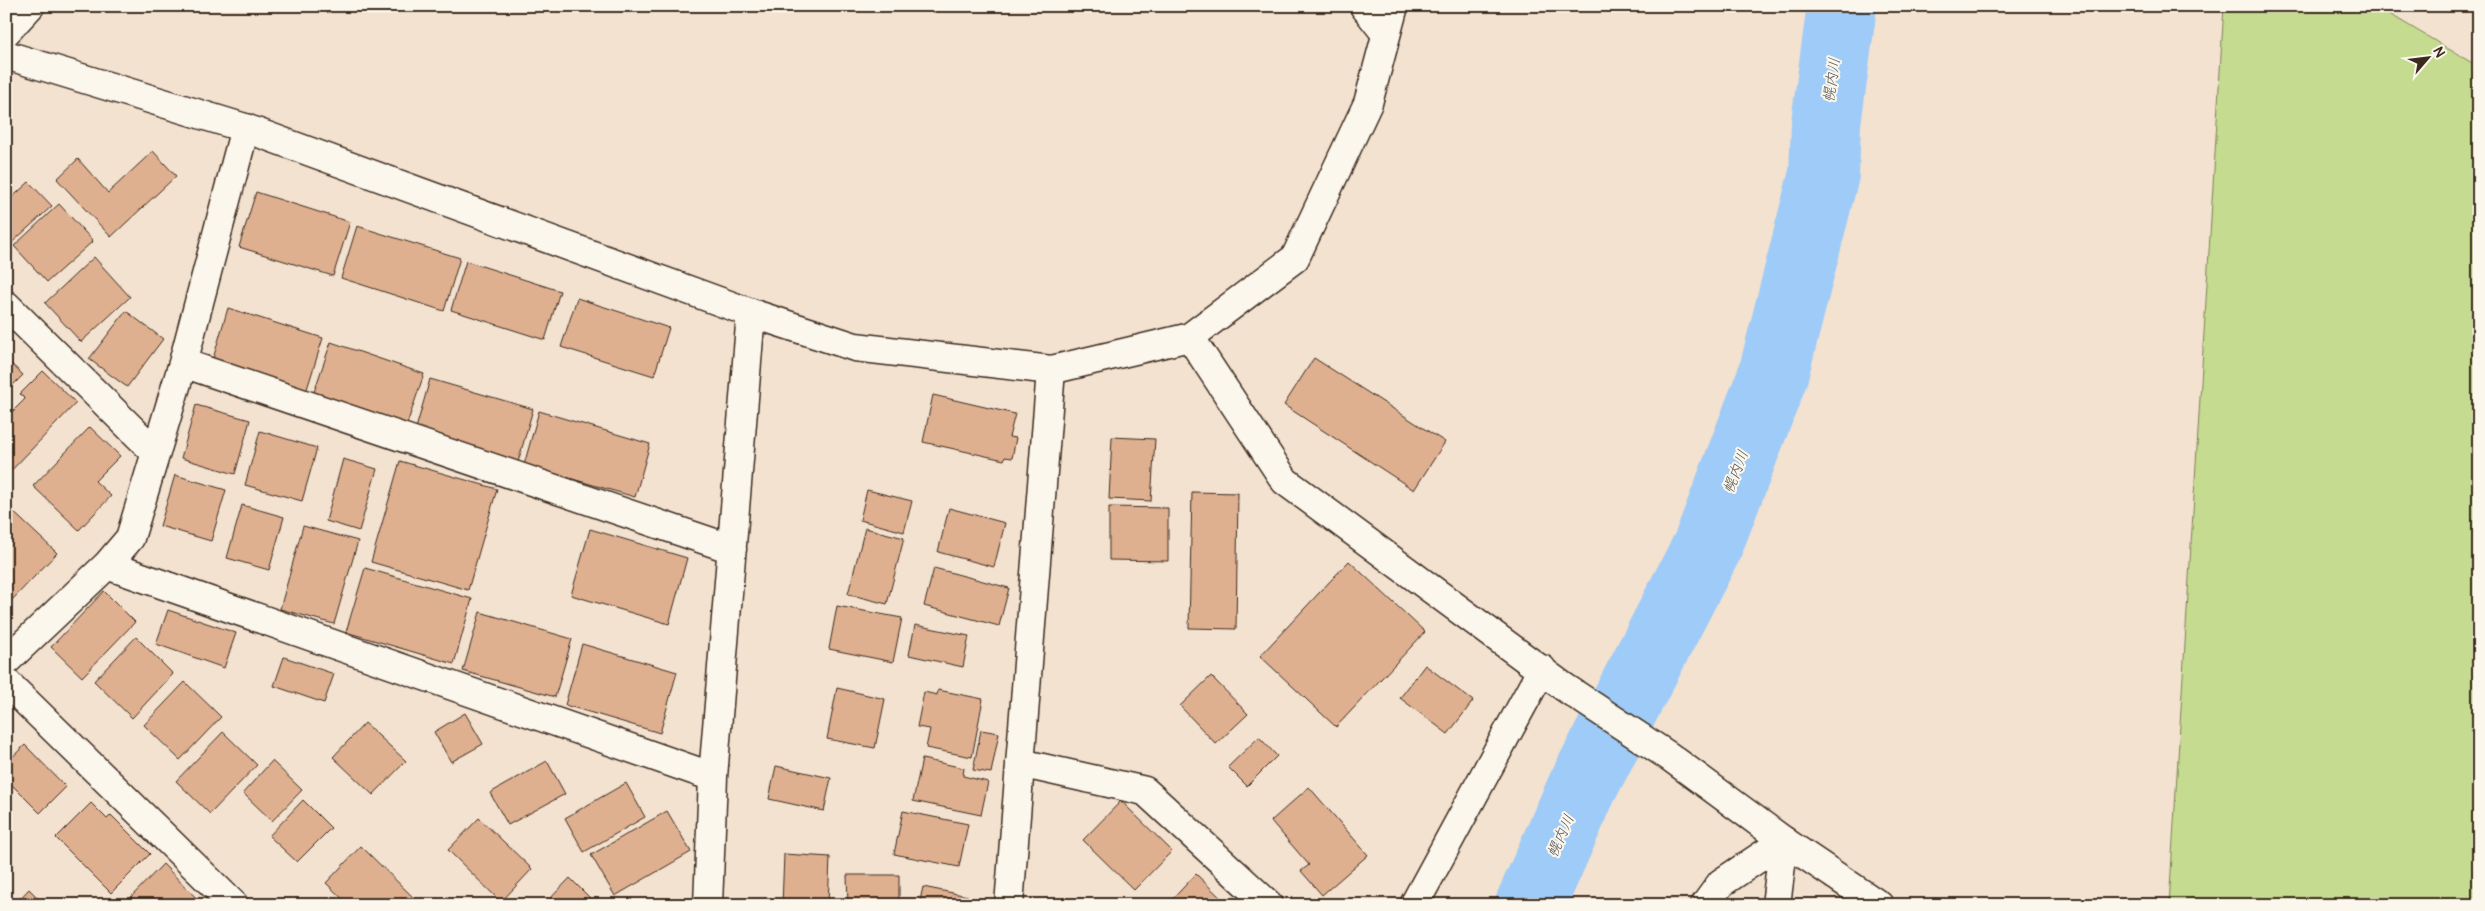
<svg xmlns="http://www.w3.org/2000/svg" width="2485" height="911" viewBox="0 0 2485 911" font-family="Pangolin,'Klee One',sans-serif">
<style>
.green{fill:#c4db90;stroke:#808257}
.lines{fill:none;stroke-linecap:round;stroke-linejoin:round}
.river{stroke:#9ecbf8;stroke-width:70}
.building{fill:#dfb090;stroke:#3b2a1e}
.minor-casing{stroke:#3b2a1e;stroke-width:31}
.tertiary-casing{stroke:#3b2a1e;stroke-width:31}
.minor{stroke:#fbf7ec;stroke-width:28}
.tertiary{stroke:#fbf7ec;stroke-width:28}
.labels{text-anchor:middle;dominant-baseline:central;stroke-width:4;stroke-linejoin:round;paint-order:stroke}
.water-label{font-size:15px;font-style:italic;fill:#545254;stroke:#fbf7ec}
</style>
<rect width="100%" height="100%" fill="#f3e2d0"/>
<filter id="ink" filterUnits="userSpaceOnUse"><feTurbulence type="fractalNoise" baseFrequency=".02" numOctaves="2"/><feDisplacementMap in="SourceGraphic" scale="10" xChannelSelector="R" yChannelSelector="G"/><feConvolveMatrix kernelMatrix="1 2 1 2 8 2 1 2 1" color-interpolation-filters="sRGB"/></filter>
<g filter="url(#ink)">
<!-- green -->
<path class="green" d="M2224,6H2376L2479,67V905H2169Z"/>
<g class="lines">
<!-- river -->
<path class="river" d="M1530,905L1582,788L1707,547L1773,375L1824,174L1826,123L1842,6"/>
</g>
<!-- building -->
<path class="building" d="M153,151L176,176L111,237L57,179L78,159L108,193Z
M29,182L52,206L6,248V203Z
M256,192L350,222L333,276L239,247Z
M59,204L93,241L47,282L14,246Z
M357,226L460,258L444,311L341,278Z
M94,257L130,297L81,342L45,303Z
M466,261L560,291L545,340L451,310Z
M577,298L669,328L654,376L561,347Z
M228,308L323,338L306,392L212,362Z
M126,311L163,339L127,387L89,359Z
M331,342L424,374L407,424L314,392Z
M1314,358L1445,442L1414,490L1284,405Z
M6,359L23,375L6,392Z
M43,371L76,403L6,476V418L25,399L20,394Z
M430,379L533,409L518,462L415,432Z
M933,395L1015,414L1009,437L1016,438L1012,458L1005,457L1004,460L923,442Z
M196,405L250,420L235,474L181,458Z
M539,411L650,444L635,497L524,465Z
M90,427L120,456L95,481L111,496L79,530L33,486Z
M260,431L317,448L302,501L245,485Z
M1112,437L1155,439L1151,501L1109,499Z
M343,459L377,469L359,531L326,521Z
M400,461L497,489L468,590L371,562Z
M175,475L226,490L211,541L160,526Z
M867,490L912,501L904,532L860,520Z
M1192,492L1238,493L1236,629L1189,628Z
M6,505L57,553L12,600L6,594Z
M242,505L284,517L269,570L227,558Z
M1109,507L1168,508V561L1109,560Z
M949,508L1005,523L994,567L938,552Z
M303,526L358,541L334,624L280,609Z
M865,528L904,538L887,604L848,594Z
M590,529L687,558L669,624L571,595Z
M1349,561L1425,632L1336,727L1260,656Z
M365,568L472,599L454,664L346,632Z
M934,568L1009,588L999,626L924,606Z
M104,591L135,622L82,677L51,647Z
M837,606L902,618L893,662L829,649Z
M168,610L236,633L224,668L156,644Z
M480,612L572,639L555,697L463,671Z
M915,625L969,636L963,667L909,655Z
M136,637L173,674L132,718L94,681Z
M582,644L677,672L660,733L565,705Z
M284,657L334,674L324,703L274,686Z
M1425,665L1473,701L1448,734L1400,698Z
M1211,676L1248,714L1216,744L1180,706Z
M185,682L221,717L180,760L144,725Z
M837,688L885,699L875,748L827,739Z
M938,690L983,699L972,757L926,748L930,729L917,727L924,692L937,695Z
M465,713L483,744L451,762L434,732Z
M365,723L406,761L373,795L333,757Z
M981,730L999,733L991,773L973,770Z
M223,732L257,765L210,814L176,781Z
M1259,737L1277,756L1247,786L1228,767Z
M25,745L66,787L40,813L6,779V763Z
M922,759L964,768L963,776L988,782L981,815L913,801Z
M272,761L302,790L272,821L243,793Z
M547,761L565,794L508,825L490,793Z
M776,766L831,778L824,811L769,799Z
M626,783L645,817L584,852L565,818Z
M1309,787L1368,855L1322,895L1301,871L1309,865L1271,821Z
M303,800L331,828L297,862L269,836Z
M1121,801L1172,851L1134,890L1083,840Z
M91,803L107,819L111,815L150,854L111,893L56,838Z
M667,811L691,852L615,896L591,855Z
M903,811L968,824L959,867L894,854Z
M479,818L532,869L501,902L448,850Z
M361,846L421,905H349L326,883Z
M784,854L830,857L828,905H782Z
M163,864L203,905H139L131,897Z
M1196,874L1227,904L1226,905H1167Z
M847,875H899V905H848Z
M570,878L597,905H544Z
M923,887L968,896L967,905H919Z
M29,889L45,905H14Z"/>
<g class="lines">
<!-- minor casing -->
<g class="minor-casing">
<path id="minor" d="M1364,6L1386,34
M6,32L30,6
M6,305L156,453
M1190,337L1285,481L1564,687L1670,757L1784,841L1879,905
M183,363L732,549
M107,565L713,777
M6,661L107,565L130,538L183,363L245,128
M6,682L234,905
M1020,763L1145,791L1269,905
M708,905L713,777L751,313
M1009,905L1051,370
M1414,905L1542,669"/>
</g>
<!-- tertiary casing -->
<g class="tertiary-casing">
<path id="tertiary" d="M6,55L245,128L751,313L855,347L1051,370L1190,337L1295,258L1368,103L1394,6
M1705,905L1721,883L1784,841
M1776,905L1784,841"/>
</g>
<!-- minor -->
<use href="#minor" class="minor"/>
<!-- tertiary -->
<use href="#tertiary" class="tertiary"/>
</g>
</g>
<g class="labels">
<!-- water labels -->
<g class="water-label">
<text transform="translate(1832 80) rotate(-82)">幌内川</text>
<text transform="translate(1736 472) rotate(-69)">幌内川</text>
<text transform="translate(1561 836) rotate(-66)">幌内川</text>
</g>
</g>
<!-- margin -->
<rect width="2485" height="911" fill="none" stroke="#fbf7ec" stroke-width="25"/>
<rect x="12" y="12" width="2460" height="886" fill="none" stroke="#3b2a1e" stroke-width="2" filter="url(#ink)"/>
<!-- north arrow -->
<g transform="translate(2428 58) rotate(62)" stroke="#fbf7ec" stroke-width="4" paint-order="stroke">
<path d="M0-4L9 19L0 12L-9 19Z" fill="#3b2a1e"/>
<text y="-8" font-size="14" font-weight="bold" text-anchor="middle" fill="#3b2a1e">N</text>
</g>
</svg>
